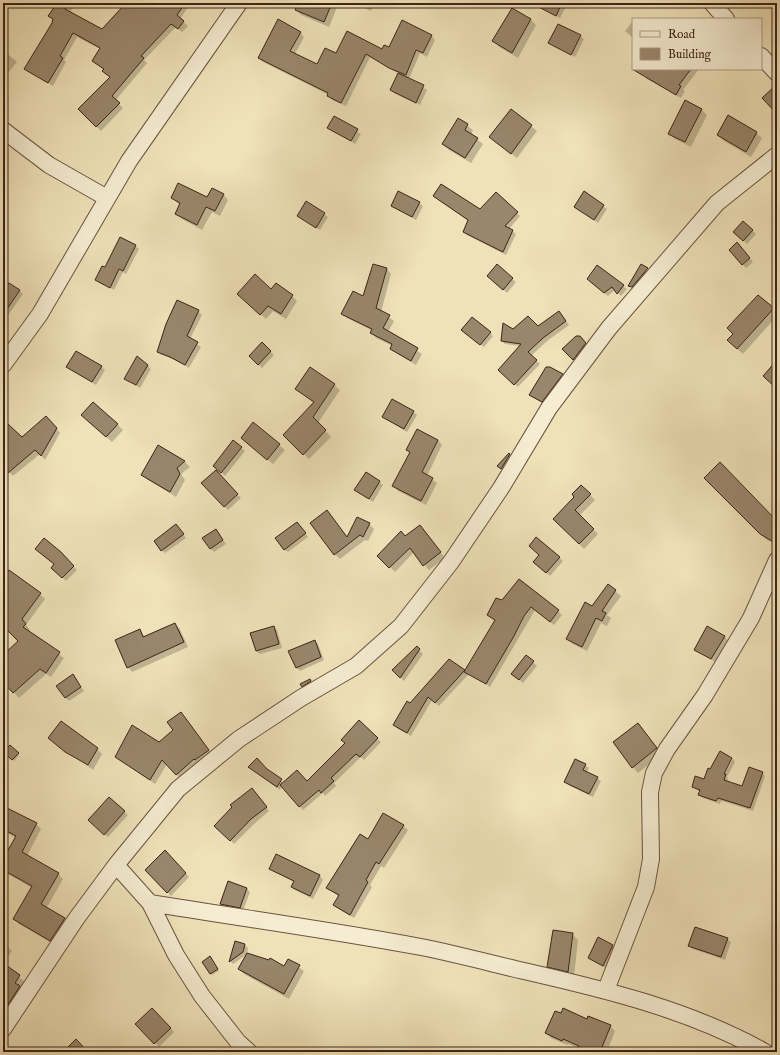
<svg xmlns="http://www.w3.org/2000/svg" width="780" height="1055" viewBox="0 0 780 1055" font-family="'IM FELL English',serif">
<style>
.shadow{fill:#0003}
.building{fill:#99866b;stroke:#3c2418}
.lines{fill:none;stroke-linecap:round;stroke-linejoin:round}
.minor-casing{stroke:#695340;stroke-width:18}
.minor{stroke:#f5ecd1;stroke-width:16}
</style>
<rect width="100%" height="100%" fill="#efe1b8"/>
<filter id="stains"><feTurbulence type="fractalNoise" baseFrequency=".005" numOctaves="4"/><feColorMatrix values="0 0 0 0 .2 0 0 0 0 .09 0 0 0 0 .02 0 0 0 .5 -.17"/></filter>
<radialGradient id="worn" r=".72"><stop offset=".6" stop-color="#630" stop-opacity="0"/><stop offset="1" stop-color="#630" stop-opacity=".3"/></radialGradient>
<!-- shadow -->
<path class="shadow" d="M58,3H76L70,13L102,31L135,3H191L180,19L188,26L182,32L176,27L144,60L147,63L115,101L123,108L101,131L79,109L111,78L104,70L93,61L101,49L77,37L64,60L66,62L53,86L25,69L53,23V20L49,16Z
M299,3H337L338,5L329,27L301,15L296,10Z
M362,3H374V4L371,11L362,7L360,6Z
M539,3H568L560,18L542,9L538,6Z
M531,20L536,25L518,58L499,47L494,41Z
M633,21V38L625,31Z
M777,23V34L772,30Z
M300,33L304,37L295,54L317,66L336,55L382,50L431,35L435,40L427,57L420,53L409,79L427,90L420,105L395,94L391,90L399,74L370,57L346,106L332,100L329,95L263,62L259,58Z
M580,36L584,39L575,57L549,43Z
M3,50L17,62L3,79Z
M646,69H699L683,90L685,91L681,98L647,79L643,74Z
M685,101L702,110L707,115L691,147L675,139L669,133Z
M511,110L537,131L517,158L491,137Z
M334,117L361,134L355,144L328,128Z
M458,119L473,130L471,135L483,144L471,163L449,150L443,144Z
M756,133L762,138L751,157L724,141L718,135Z
M496,193L520,216L509,229L516,234L506,255L467,235L464,232L469,221L434,196L480,211Z
M584,193L607,209L598,223L575,207Z
M223,194L228,200L220,216L212,212L202,230L182,219L176,214L180,205L172,198L208,199Z
M306,203L328,217L320,230L298,216Z
M419,203L423,206L416,220L392,206Z
M743,222L756,234L747,244L735,232Z
M135,246L139,249L126,274L123,272L114,290L96,280L105,268Z
M740,247L753,262L746,268L730,250Z
M641,266L651,273L633,289L630,285Z
M387,269L391,274L381,312L394,321L388,332L422,354L416,365L396,353L391,348L393,346L376,338L372,333L373,331L347,318L342,314L364,297Z
M512,279L516,282L507,293L492,280Z
M591,282L623,286L627,289L621,296L615,290L608,296Z
M3,287L6,289L19,290L23,294L6,318L3,316Z
M271,290L292,296L297,301L286,319L273,311L266,319L243,299Z
M774,308L777,312V316L743,354L734,346Z
M198,311L202,315L190,339L201,347L189,368L175,360L162,355L158,352Z
M562,315L569,325L547,341L531,356L540,364L518,387L499,370L521,346L505,344L502,341L538,328Z
M466,333H490L493,336L484,347Z
M579,337L589,347L577,363L564,349Z
M262,343L274,355L262,368L250,356Z
M147,365L151,369L140,388L125,378Z
M101,367L105,370L96,385L71,370Z
M562,375L567,380L547,407L531,395Z
M334,385L340,390L318,423L331,437L309,459L284,435L314,403L296,389Z
M413,412L417,415L407,432L383,417Z
M88,421L117,424L123,430L112,442Z
M51,422L60,433L45,460L40,454L13,476L3,466V430L21,439Z
M253,423L285,450L273,464L247,443Z
M438,440L442,445L427,476L437,483L426,505L398,491L394,486L411,453L407,450Z
M158,447L185,462L190,467L181,474L185,480L176,497L148,480L142,474Z
M241,448L245,451L225,476L218,470Z
M509,454L511,457L503,470L498,466Z
M215,471L241,498L228,510L203,483Z
M366,473L383,485L373,502L356,490Z
M705,478L774,519L777,517V545L767,540Z
M581,486L595,500L579,516L598,534L584,549L554,519L576,497Z
M327,511L348,538L369,524L374,529L368,541L365,540L340,559L335,554Z
M297,523L308,537L288,552L284,549Z
M176,525L186,538L165,553L162,550Z
M420,526L445,558L429,570L414,552L395,572L379,556Z
M216,530L226,544L214,552L210,548Z
M537,538L563,561L550,576L538,566L540,556Z
M61,553L77,570L66,581L53,568Z
M3,581L40,594L45,599L26,625L30,630L28,632L64,658L51,677L46,674L19,698L3,681V657L20,642L3,624Z
M609,586L621,596L607,615L611,618L607,626L601,623L587,651L573,644L568,639Z
M502,602L558,611L562,615L554,625L535,610L490,687L469,674L439,706L432,700L411,736L398,729L395,725L410,704L449,660L466,671L495,621L488,615Z
M175,624L180,629L188,647L132,672L128,667L140,630L145,637Z
M274,627L277,630L282,648L260,654L256,651Z
M724,636L728,640L715,662L695,649Z
M314,641L318,644L324,660L300,671L296,667Z
M417,648L423,654L404,681L393,670Z
M527,656L537,666L523,683L516,677Z
M73,676L84,691L69,701L65,697Z
M310,680L313,683L306,689L303,686Z
M777,691V704L773,700Z
M180,713L213,755L181,779L167,764L155,784L116,757L159,743L174,730Z
M359,722L381,742L364,760L361,757L334,783L336,786L325,796L323,793L303,810L282,786L280,790L252,770H267L284,783L307,782L346,743Z
M638,724L662,754L638,773L633,767Z
M50,738L97,749L102,754L93,770Z
M10,746L19,755L14,761L4,752Z
M733,759L735,762L727,777L728,779L727,783L742,787L762,773L765,776L753,811L735,805L721,801L720,804L703,798L699,795L700,792L693,787L704,780L722,779Z
M585,765L589,768L587,772L601,781L593,797L568,785L565,781Z
M255,793L269,811L255,823L234,844L216,825Z
M109,798L128,815L108,837L93,824Z
M3,818L36,824L41,829L27,856L58,874L63,879L46,909L65,919L70,924L56,945L19,924L14,919L32,888L3,871V861L16,838L3,831Z
M403,826L408,830L384,868L381,866L370,885L372,887L354,918L339,909L334,905L339,897L328,888L368,840Z
M169,855L189,877L171,896L147,870Z
M270,869L320,876L323,880L313,899L295,890L292,887L294,882Z
M228,882L246,888L250,892L243,911L224,908L221,904Z
M572,934L578,940L574,977L554,972L548,966Z
M599,938L616,949L607,969L589,958Z
M727,939L731,942L725,960L693,949L689,946Z
M3,943L12,951L3,963Z
M245,945L248,948L247,954L233,964L230,961Z
M211,959L219,971L212,975L203,962Z
M288,960L304,971L289,999L244,974L239,969L285,967Z
M3,964L25,982L12,1011L3,1004Z
M152,1009L174,1032L159,1047L137,1024Z
M587,1021L610,1026L615,1031L607,1052H578L579,1048L568,1044L567,1045L551,1038L546,1033Z"/>
<!-- building -->
<path class="building" d="M57,3H70L65,9L102,29L126,3H185L177,15L184,21L178,29L171,24L141,56L144,58L112,96L120,103L96,127L78,109L110,77L102,71L104,69L92,61L100,48L73,33L60,56L63,58L48,83L24,69L52,23L53,19L48,16Z
M298,3H332L324,22L295,10Z
M531,3H562L556,16Z
M512,8L531,19L512,53L492,41Z
M278,19L301,32L290,51L317,64L325,48L336,53L347,31L382,49L384,45L389,47L402,20L432,35L423,53L416,50L406,75L389,68L366,54L341,103L327,96L328,93L258,58Z
M558,24L581,35L571,55L548,43Z
M632,69H691L679,85L681,86L676,95Z
M398,73L424,85L416,103L390,90Z
M777,84V114L762,98Z
M685,100L702,109L685,142L668,134Z
M511,109L532,125L511,154L489,137Z
M728,115L757,132L746,152L717,135Z
M334,116L358,129L351,141L327,128Z
M458,118L468,124L465,130L478,138L465,158L442,144Z
M178,183L207,197L212,188L224,194L215,211L206,207L197,225L175,214L180,203L171,198Z
M441,184L480,209L496,192L518,212L505,226L513,230L503,252L463,232L468,220L433,196Z
M398,191L420,202L412,217L391,206Z
M584,191L604,205L594,220L574,207Z
M306,201L325,213L316,228L297,216Z
M743,221L753,230L743,241L733,232Z
M120,237L136,245L123,271L119,269L110,288L95,280L102,266L105,267Z
M737,242L750,258L742,265L729,250Z
M373,264L387,268L376,308L390,315L383,328L418,348L411,361L390,349L392,344L370,333L372,329L341,314L353,291L363,296Z
M497,264L513,278L503,290L487,276Z
M641,264L648,268L632,287L628,286Z
M597,265L624,285L617,294L612,287L604,293L587,279Z
M255,274L271,289L276,283L293,295L281,314L268,306L260,315L237,294Z
M9,283L20,290L3,315V292Z
M758,295L774,308L737,349L727,340L733,334L727,328Z
M177,300L199,310L187,336L198,342L185,365L170,357L157,352L166,324Z
M559,311L566,321L543,338L528,352L537,360L514,385L498,370L521,344L501,341L503,323L513,329L528,316L538,326Z
M472,317L491,332L480,345L461,330Z
M576,336H580L586,343L573,360L562,349Z
M262,342L271,351L258,365L249,356Z
M76,351L102,366L92,382L66,367Z
M137,356L148,365L136,385L124,379Z
M777,360V389L763,376Z
M310,367L335,384L313,417L326,430L303,455L283,435L314,402L295,389Z
M546,367H550L563,374L542,402L529,395Z
M392,399L414,411L404,429L382,417Z
M93,402L118,424L106,437L81,415Z
M46,416L57,428L41,456L35,450L8,473L3,467V429L8,424L22,437Z
M253,422L280,444L267,460L241,438Z
M417,429L438,440L422,472L433,478L421,501L392,486L410,452L406,450Z
M233,440L242,447L221,473L213,466Z
M158,445L185,461L177,468L180,474L170,492L141,475Z
M509,453L510,454L501,469L497,466Z
M720,462L777,521V544L760,534L704,478Z
M216,470L238,494L224,507L201,483Z
M366,472L380,481L369,499L354,490Z
M581,485L591,494L575,510L594,529L579,544L553,519L574,497L572,494Z
M327,510L347,537L357,517L370,523L363,537L360,535L334,555L310,523Z
M297,522L306,533L284,550L275,538Z
M176,524L184,534L161,551L154,541Z
M420,525L441,552L423,566L410,548L389,568L377,556L401,531L405,536Z
M216,529L223,540L210,549L202,538Z
M536,537L560,557L546,573L533,562L539,555L529,546Z
M44,538L61,552L74,566L62,578L51,568L54,564L35,549Z
M9,570L41,593L22,619L26,624L23,627L60,652L46,673L40,669L13,693L3,682V655L18,641L3,626V579Z
M519,579L559,610L550,622L531,607L524,616L514,636L486,684L464,672L465,670L435,703L428,697L407,733L393,725L407,701L410,703L449,659L465,670L495,620L487,615L496,598L502,600Z
M608,584L616,590L602,611L606,613L602,621L596,618L582,647L566,639L585,602L592,606Z
M175,623L184,642L127,668L115,640L140,629L143,637Z
M274,626L279,644L256,651L250,633Z
M707,626L725,636L711,659L694,650Z
M315,640L321,657L296,668L288,651Z
M417,646L420,649L400,678L392,670Z
M526,655L534,661L519,680L511,674Z
M73,674L81,687L65,698L56,686Z
M310,679L311,681L302,687L300,684Z
M181,712L209,750L195,760L194,759L176,775L162,760L150,780L115,757L132,725L159,742L173,730L167,722Z
M359,720L378,738L360,757L356,754L331,778L334,781L321,793L319,790L299,807L280,785L297,770L307,781L345,743L341,740Z
M61,721L98,748L88,765L65,752L48,738Z
M638,723L657,748L632,768L613,742Z
M10,745L19,753L12,760L3,752Z
M720,751L732,758L724,774H726L724,780L742,786L749,767L763,772L750,808L731,802L718,798L716,801L698,795L700,790L692,787L695,776L704,779L708,768L710,769Z
M257,758L267,769L282,779L277,787L248,767Z
M575,759L586,764L583,770L598,777L589,794L564,782Z
M252,788L267,807L251,819L230,841L214,826L232,807L230,805Z
M109,797L125,811L104,835L88,820Z
M7,808L37,823L22,852L59,873L41,904L65,918L50,941L13,919L32,886L3,870V859L16,836L3,829V815Z
M383,813L404,825L379,864L376,862L366,880L368,882L350,915L333,905L339,895L326,888L360,834L368,839Z
M165,850L186,873L167,893L145,870Z
M276,854L320,875L310,896L291,887L294,881L269,869Z
M228,881L247,888L240,908L220,904Z
M695,927L728,938L721,957L688,946Z
M553,930L573,933L568,972L547,967Z
M598,937L613,945L603,966L588,958Z
M235,941L245,944L243,952L229,962Z
M247,953L269,960L270,958L284,966L288,959L300,965L284,994L238,969Z
M210,956L218,969L210,974L202,962Z
M3,963L20,975L15,983L20,986L7,1006L3,1004Z
M152,1008L171,1028L154,1044L135,1024Z
M563,1008L587,1019L588,1016L611,1025L600,1052H577L579,1046L563,1039L562,1041L545,1033L555,1011L561,1013Z
M76,1039L88,1052H63Z"/>
<g class="lines">
<!-- minor casing -->
<g class="minor-casing">
<path id="minor" d="M712,3L726,19
M761,56L777,73
M3,130L49,165L107,198
M3,365L40,314L129,161L239,3
M116,865L150,903L176,955L202,996L238,1042L249,1052
M150,903C241,918 331,930 421,947C456,954 490,963 524,971C607,990 690,1010 765,1052
M606,990L646,887L651,859L650,792L654,773L667,749L705,695L751,618L777,560
M3,1029L76,919L116,865L178,789L239,739L301,698L356,666L401,626L451,562L501,488L549,408L609,328L717,203L777,155"/>
</g>
<!-- minor -->
<use href="#minor" class="minor"/>
</g>
<!-- margin -->
<rect width="780" height="1055" fill="none" stroke="#efe1b8" stroke-width="16"/>
<rect x="4" y="4" width="772" height="1047" fill="none" stroke="#3c2418" stroke-width="2"/>
<rect x="8" y="8" width="764" height="1039" fill="none" stroke="#3c2418"/>
<!-- legend -->
<rect x="632" y="18" width="130" height="52" fill="#f5ecd1" stroke="#ab9c87"/>
<rect x="640" y="31" width="20" height="6" fill="#f5ecd1" stroke="#ab9c87"/>
<text x="668" y="38" font-size="12" fill="#3c2418">Road</text>
<rect x="640" y="48" width="20" height="12" fill="#99866b" stroke="#ab9c87"/>
<text x="668" y="58" font-size="12" fill="#3c2418">Building</text>
<rect width="100%" height="100%" filter="url(#stains)"/>
<rect width="100%" height="100%" fill="url(#worn)"/>
</svg>
